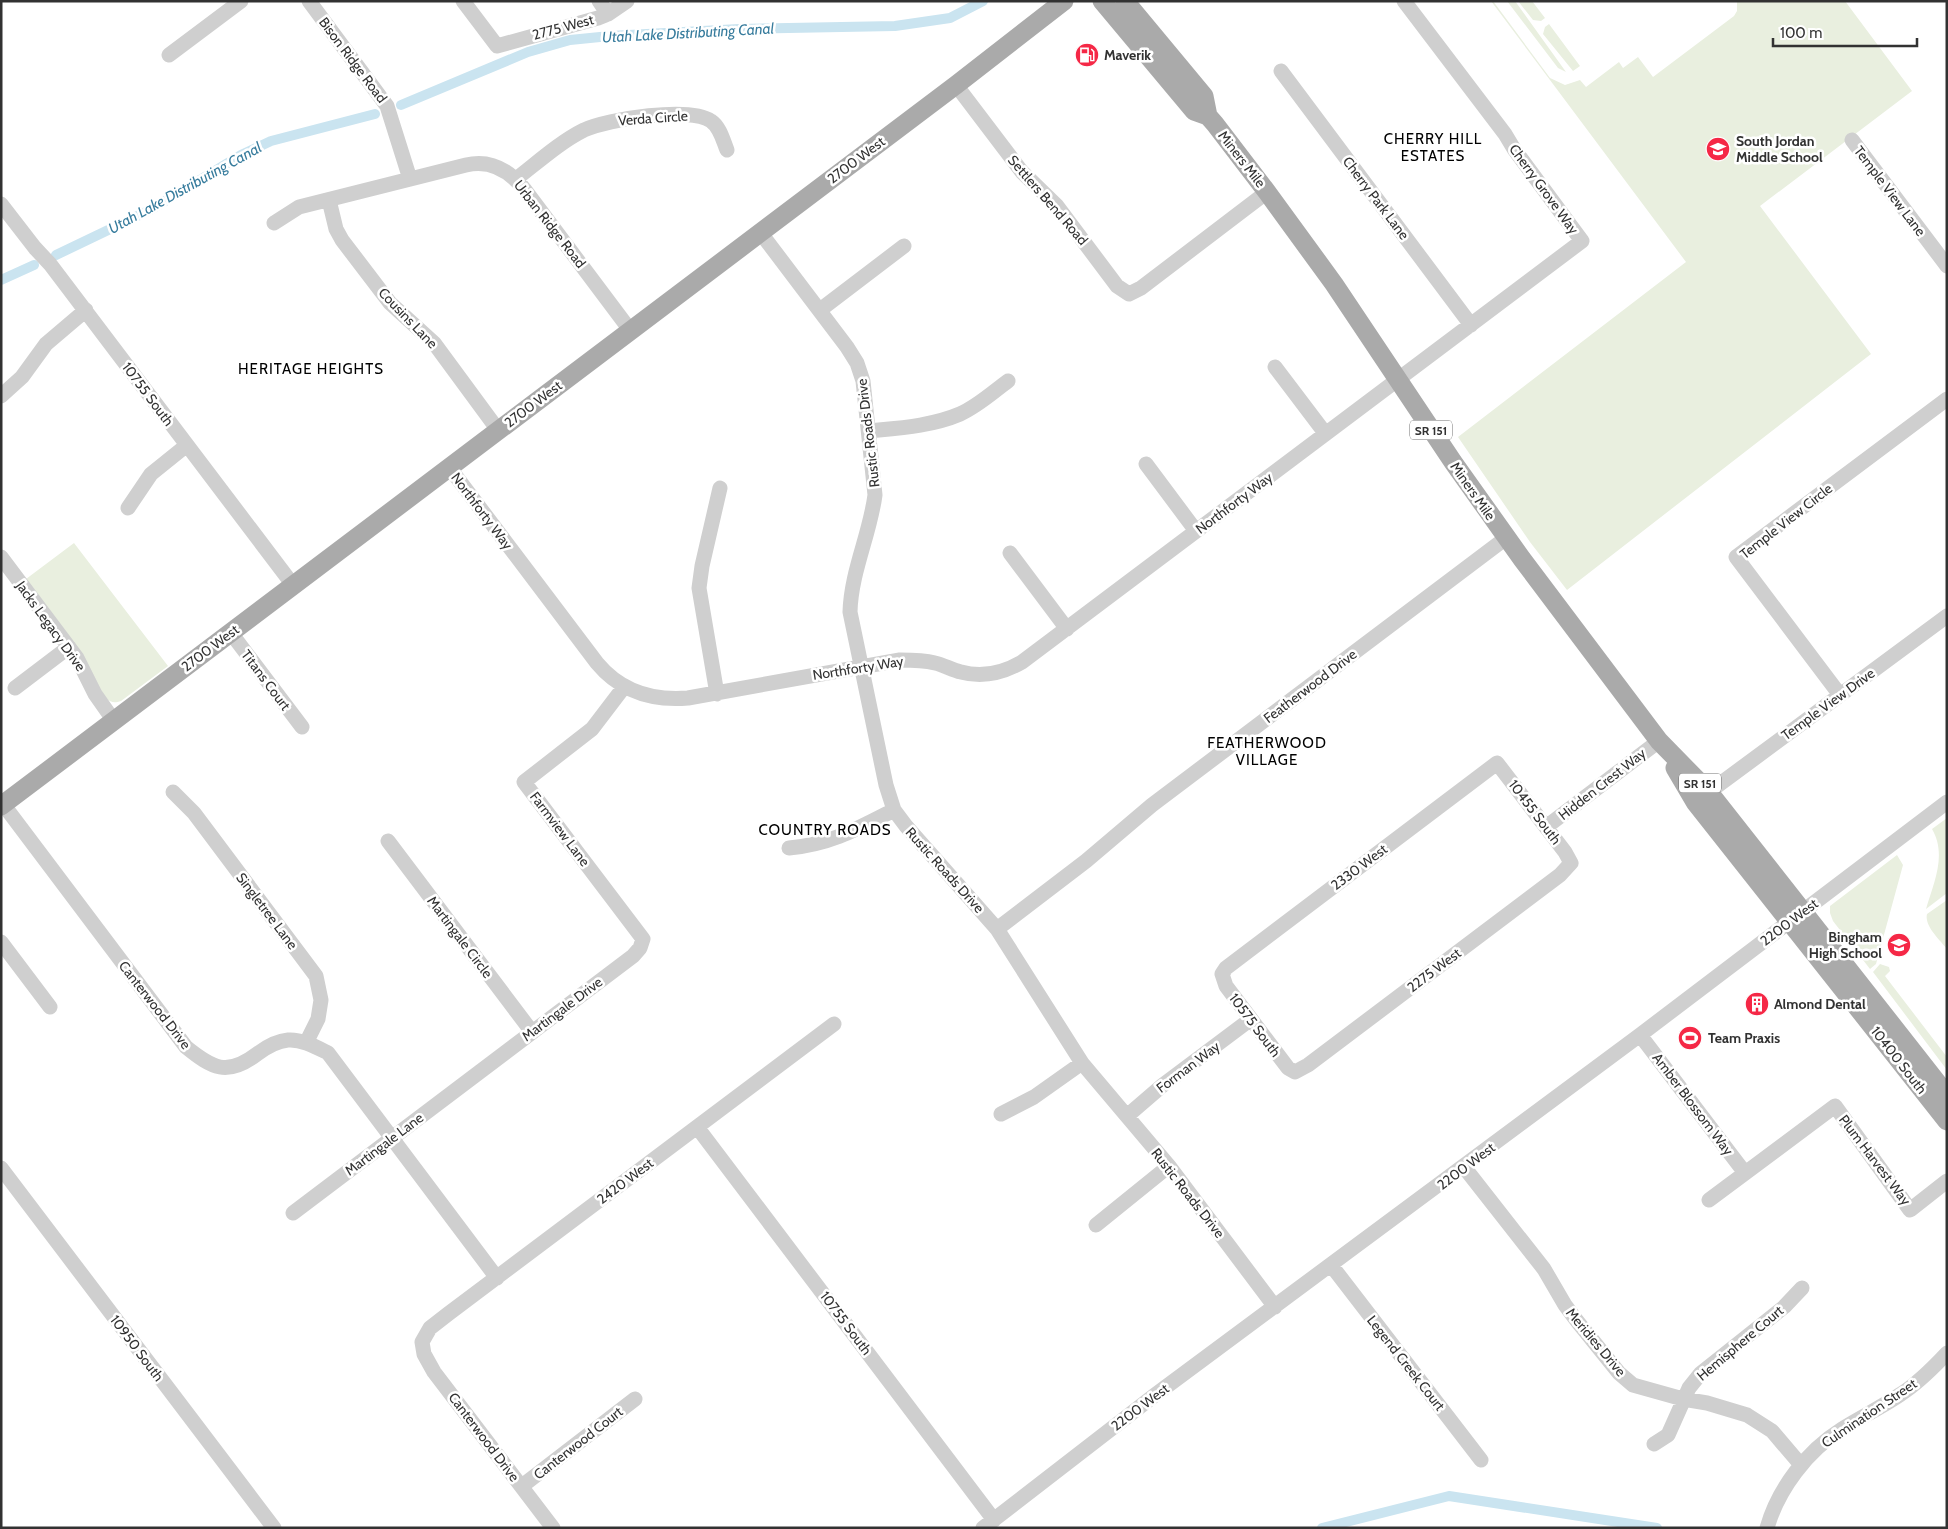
<svg xmlns="http://www.w3.org/2000/svg" width="1948" height="1529" viewBox="0 0 1948 1529" font-family="Cabin,sans-serif">
<style>
.green{fill:#e9efdf}
.lines{fill:none;stroke-linecap:round;stroke-linejoin:round}
.canal{stroke:#cae4f0;stroke-width:10}
.minor{stroke:#cfcfcf;stroke-width:15}
.major{stroke:#aaa;stroke-width:19}
.labels{text-anchor:middle;dominant-baseline:central;stroke-width:5;stroke-linejoin:round;paint-order:stroke}
.shield{fill:#fff;stroke:#707070;stroke-width:1}
.shield-label{font-size:12px;font-weight:bold;fill:#323232}
.street-label{font-size:14px;fill:#323232;stroke:#fff}
.poi-label{font-size:14px;font-weight:bold;fill:#323232;stroke:#fff;text-anchor:start}
.water-label{font-size:15px;font-style:italic;fill:#377c9d;stroke:#fff}
.neighbourhood-label{font-size:15px;letter-spacing:1px;fill:#000;stroke:#fff}
</style>
<rect width="100%" height="100%" fill="#fff"/>
<!-- green -->
<path class="green" d="M1491,1H1493L1550,78L1565,85L1580,80L1586,87L1619,62L1623,68L1638,57L1653,77L1734,16L1737,11V1H1845L1912,91L1760,206L1871,354L1567,590L1530,542L1458,437L1686,262Z
M1507,1H1515L1566,72L1558,68Z
M1518,1H1532L1545,18L1541,21L1533,20Z
M1549,24L1580,66L1573,71L1543,34L1545,27Z
M74,543L168,666L121,701C115,703 111,703 106,698L26,579Z
M1947,818V893L1926,909C1934,882 1947,855 1932,829Z
M1897,855L1903,865L1876,964L1870,969L1833,921L1830,913V906Z
M1947,900V949C1940,940 1924,926 1927,914Z
M1880,964L1889,967L1890,971L1885,976L1947,1057V1070L1873,972Z"/>
<g class="lines">
<!-- canal -->
<path class="canal" d="M401,105L528,52L570,40L610,36L739,29L895,26L950,18L983,1
M56,255L152,209L241,155L271,141L375,114
M1,280L34,265
M1322,1528L1449,1496L1657,1528"/>
<!-- minor -->
<path class="minor" d="M309,1L387,106L410,179
M463,1L497,46L598,18L608,14L627,1
M599,1L608,14
M169,55L241,1
M1281,71L1471,325
M956,85L1022,172L1057,206L1117,286L1129,294L1141,288L1267,192
M1852,140L1947,266
M516,179C538,162 560,142 584,130C608,119 690,106 711,121C720,127 723,140 727,150
M329,200L336,229L342,240L390,303L434,343L498,430
M1,204L35,248L50,264L293,585
M274,223L299,207L466,165C491,159 510,171 525,190L630,330
M760,232L847,347L857,363L863,381L875,495C870,534 851,572 850,612L886,785L894,810L906,826L997,929L1082,1063L1169,1166L1275,1307
M820,310L904,246
M1275,367L1325,433
M1,396L22,377L46,344L86,310
M869,431C899,428 932,426 960,414C978,406 993,392 1008,381
M1146,464L1196,531
M449,467L597,663C621,692 652,701 688,698L900,660C912,660 923,660 935,663C944,665 952,670 961,672C983,678 1003,673 1022,662L1582,241L1514,149L1505,134L1404,1
M128,508L151,474L187,445
M1010,553L1067,629
M1,557L77,658L95,694L114,721
M231,633L302,727
M15,688L69,647
M717,694L699,588L702,566L720,488
M1840,695L1736,557L1947,399
M1497,763L1565,852L1571,863L1560,875L1308,1065L1295,1072L1288,1068L1226,986L1222,974L1226,968Z
M173,792L194,813L316,976L321,1000L318,1019L306,1043
M1709,792L1947,616
M3,804L186,1047C212,1068 227,1077 257,1054C265,1048 277,1041 288,1040C302,1039 316,1047 328,1053L497,1278
M1546,827L1659,741
M388,841L532,1032
M789,848C831,844 857,829 894,810
M997,929L1086,861L1152,805L1506,538
M1,942L50,1007
M1640,1035L1745,1173
M1001,1114L1034,1097L1082,1063
M1127,1116L1163,1085L1251,1019
M697,1127L994,1520
M1464,1167L1544,1269L1565,1305L1577,1321L1619,1373L1633,1385L1683,1399L1707,1403L1747,1415L1772,1431L1801,1465
M1,1168L274,1528
M1709,1200L1835,1106L1910,1210L1947,1181
M293,1213L633,956L640,948L643,939L524,782L592,729L624,687
M1096,1225L1169,1166
M1331,1265L1481,1460
M1654,1444L1668,1435L1689,1388L1701,1373L1784,1307L1802,1288
M522,1486L635,1399
M553,1528L434,1372L424,1354L422,1342L430,1328L448,1314L834,1024
M983,1528L1155,1395L1640,1035L1947,802
M1767,1528C1778,1489 1807,1451 1842,1429C1861,1417 1882,1407 1901,1394C1918,1383 1933,1368 1947,1353"/>
<!-- major -->
<path class="major" d="M1102,1L1194,111L1208,116L1215,124L1267,192L1334,284L1453,462L1522,559L1659,741L1709,792L1947,1095
M1125,1L1204,96L1208,116
M1675,768L1695,802L1947,1121
M1,806L956,85L1064,1"/>
</g>
<!-- icons -->
<defs>
<g id="fuel-disc" transform="scale(1.25)"><circle r="9.5" fill="#f52846" stroke="#fff"/><path d="M-5.5-6h7V0h2V4h1.3V-2.5L3-4.5l.8-.8L6-3V5H2.5V1h-1V6h-7ZM-4.2-4.7v3.2H.2V-4.7Z" fill="#fff"/></g>
<g id="school-disc" transform="scale(1.25)"><circle r="9.5" fill="#f52846" stroke="#fff"/><path d="M0-5L7-2L0 1L-7-2ZM-4 1L0 2.5L4 1V4Q0 6-4 4Z" fill="#fff"/></g>
<g id="building-disc" transform="scale(1.25)"><circle r="9.5" fill="#f52846" stroke="#fff"/><path d="M-4-6H4V6H1V3H-1V6H-4ZM-2.5-4.3h1.7v1.8h-1.7ZM.8-4.3h1.7v1.8H.8ZM-2.5-1h1.7V.8h-1.7ZM.8-1h1.7V.8H.8Z" fill="#fff"/></g>
<g id="stadium-disc" transform="scale(1.25)"><circle r="9.5" fill="#f52846" stroke="#fff"/><path d="M0-5a6.5 5 0 1 0 0 10a6.5 5 0 1 0 0-10ZM-3.5-1.8h7v3.6h-7Z" fill="#fff"/></g>
</defs>
<g fill-rule="evenodd">
<use href="#fuel-disc" x="1087" y="55"/>
<use href="#school-disc" x="1718" y="149"/>
<use href="#school-disc" x="1899" y="945"/>
<use href="#building-disc" x="1757" y="1004"/>
<use href="#stadium-disc" x="1690" y="1038"/>
</g>
<g class="labels">
<!-- shield labels -->
<g class="shield">
<rect x="1410" y="420.5" width="42" height="19" rx="4"/>
<rect x="1679" y="773.5" width="42" height="19" rx="4"/>
</g>
<g class="shield-label">
<text x="1431" y="430">SR 151</text>
<text x="1700" y="783">SR 151</text>
</g>
<!-- street labels -->
<g class="street-label">
<text transform="translate(563 27) rotate(-15)">2775 West</text>
<text transform="translate(353 60) rotate(53)">Bison Ridge Road</text>
<text transform="translate(653 118) rotate(-4)">Verda Circle</text>
<text transform="translate(1242 159) rotate(52)">Miners Mile</text>
<text transform="translate(856 160) rotate(-37)">2700 West</text>
<text transform="translate(1544 189) rotate(54)">Cherry Grove Way</text>
<text transform="translate(1890 191) rotate(53)">Temple View Lane</text>
<text transform="translate(1376 198) rotate(53)">Cherry Park Lane</text>
<text transform="translate(1048 200) rotate(49)">Settlers Bend Road</text>
<text transform="translate(550 224) rotate(52)">Urban Ridge Road</text>
<text transform="translate(408 318) rotate(46)">Cousins Lane</text>
<text transform="translate(148 394) rotate(53)">10755 South</text>
<text transform="translate(533 404) rotate(-37)">2700 West</text>
<text transform="translate(868 433) rotate(-97)">Rustic Roads Drive</text>
<text transform="translate(1473 491) rotate(55)">Miners Mile</text>
<text transform="translate(1234 503) rotate(-37)">Northforty Way</text>
<text transform="translate(482 511) rotate(53)">Northforty Way</text>
<text transform="translate(1786 521) rotate(-38)">Temple View Circle</text>
<text transform="translate(51 626) rotate(54)">Jacks Legacy Drive</text>
<text transform="translate(210 648) rotate(-37)">2700 West</text>
<text transform="translate(858 668) rotate(-9)">Northforty Way</text>
<text transform="translate(266 680) rotate(53)">Titans Court</text>
<text transform="translate(1310 686) rotate(-37)">Featherwood Drive</text>
<text transform="translate(1828 704) rotate(-36)">Temple View Drive</text>
<text transform="translate(1602 784) rotate(-38)">Hidden Crest Way</text>
<text transform="translate(1535 812) rotate(53)">10455 South</text>
<text transform="translate(560 829) rotate(53)">Farmview Lane</text>
<text transform="translate(1359 867) rotate(-37)">2330 West</text>
<text transform="translate(945 870) rotate(48)">Rustic Roads Drive</text>
<text transform="translate(267 911) rotate(53)">Singletree Lane</text>
<text transform="translate(1789 922) rotate(-37)">2200 West</text>
<text transform="translate(460 937) rotate(53)">Martingale Circle</text>
<text transform="translate(1434 970) rotate(-37)">2275 West</text>
<text transform="translate(155 1005) rotate(52)">Canterwood Drive</text>
<text transform="translate(562 1009) rotate(-37)">Martingale Drive</text>
<text transform="translate(1255 1025) rotate(53)">10575 South</text>
<text transform="translate(1899 1060) rotate(52)">10400 South</text>
<text transform="translate(1188 1067) rotate(-37)">Forman Way</text>
<text transform="translate(1693 1104) rotate(53)">Amber Blossom Way</text>
<text transform="translate(384 1144) rotate(-37)">Martingale Lane</text>
<text transform="translate(1875 1160) rotate(53)">Plum Harvest Way</text>
<text transform="translate(1466 1166) rotate(-37)">2200 West</text>
<text transform="translate(625 1181) rotate(-37)">2420 West</text>
<text transform="translate(1188 1193) rotate(52)">Rustic Roads Drive</text>
<text transform="translate(846 1323) rotate(53)">10755 South</text>
<text transform="translate(1596 1342) rotate(50)">Meridies Drive</text>
<text transform="translate(1740 1343) rotate(-40)">Hemisphere Court</text>
<text transform="translate(137 1348) rotate(53)">10950 South</text>
<text transform="translate(1406 1363) rotate(52)">Legend Creek Court</text>
<text transform="translate(1140 1407) rotate(-37)">2200 West</text>
<text transform="translate(1869 1413) rotate(-34)">Culmination Street</text>
<text transform="translate(484 1437) rotate(53)">Canterwood Drive</text>
<text transform="translate(578 1443) rotate(-38)">Canterwood Court</text>
</g>
<!-- poi labels -->
<g class="poi-label">
<text x="1104" y="55">Maverik</text>
<text x="1736" y="141">South Jordan<tspan x="1736" dy="16">Middle School</tspan></text>
<text x="1882" y="937" text-anchor="end">Bingham<tspan x="1882" dy="16">High School</tspan></text>
<text x="1774" y="1004">Almond Dental</text>
<text x="1708" y="1038">Team Praxis</text>
</g>
<!-- water labels -->
<g class="water-label">
<text transform="translate(688 33) rotate(-3)">Utah Lake Distributing Canal</text>
<text transform="translate(185 188) rotate(-29)">Utah Lake Distributing Canal</text>
</g>
<!-- neighbourhood labels -->
<g class="neighbourhood-label">
<text x="1433" y="139">CHERRY HILL<tspan x="1433" dy="17">ESTATES</tspan></text>
<text x="311" y="369">HERITAGE HEIGHTS</text>
<text x="1267" y="743">FEATHERWOOD<tspan x="1267" dy="17">VILLAGE</tspan></text>
<text x="825" y="830">COUNTRY ROADS</text>
</g>
</g>
<!-- border -->
<rect width="1948" height="1529" fill="none" stroke="#323232" stroke-width="5"/>
<!-- scale -->
<path d="M1773 38v8h144v-8" fill="none" stroke="#323232" stroke-width="2.5"/>
<text x="1780" y="38" font-size="15" fill="#323232" stroke="#ffffff" stroke-width="4" paint-order="stroke">100 m</text>
</svg>
